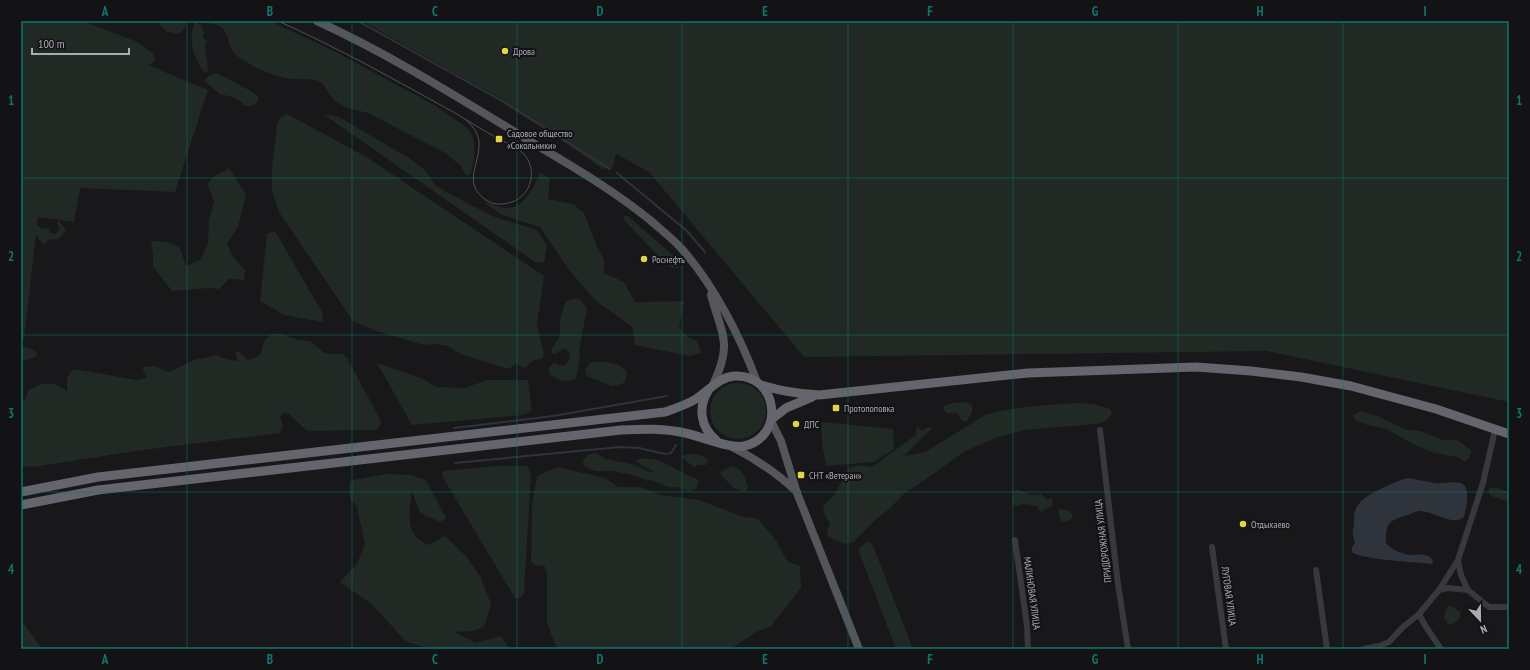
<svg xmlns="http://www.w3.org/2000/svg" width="1530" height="670" viewBox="0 0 1530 670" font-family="'PT Sans Narrow',sans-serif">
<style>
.green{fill:#212924}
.water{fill:#2e333c}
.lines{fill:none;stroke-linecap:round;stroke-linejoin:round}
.stream{stroke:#2e333c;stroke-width:2}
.minor{stroke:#39383e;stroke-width:6}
.major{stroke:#55555c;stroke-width:8}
.highway{stroke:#65656e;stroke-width:9}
.tram{stroke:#505056;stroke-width:1}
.grid{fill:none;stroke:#0f766e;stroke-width:1;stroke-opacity:0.55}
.poi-dot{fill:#e4d444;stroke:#131214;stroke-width:1.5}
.labels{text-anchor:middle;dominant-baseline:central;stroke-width:4;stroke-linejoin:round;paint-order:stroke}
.poi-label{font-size:10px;fill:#aaabb8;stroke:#131214;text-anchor:start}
.street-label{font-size:10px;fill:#aaabb8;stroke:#131214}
.neatline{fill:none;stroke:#0f766e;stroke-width:1.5}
.grid-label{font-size:13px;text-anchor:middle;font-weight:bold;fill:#0f766e}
</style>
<rect width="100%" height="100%" fill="#181719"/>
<!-- green -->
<path class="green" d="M21,21H83L135,41L153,53L155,59L153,63L148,65L208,90L175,192L80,188L74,222L38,217L37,225L42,229L48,228L50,233L55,234L60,229L57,223L59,221L66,230L59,239L48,240L45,244L42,243L36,235L24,339H21Z
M157,21H185V27L181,33C168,35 164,30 157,21Z
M208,21H270L274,23L336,52L434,105L466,127C479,140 474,156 471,173L470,175H466L460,165L445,153L368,113L344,107L335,101L328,92L323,84L319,81C311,79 303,79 294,79C274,77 254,68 237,56C224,46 233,24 210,24Z
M362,21H1509V402L1266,351L804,357L649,172L616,154L613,167L611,168L603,169L506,102Z
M195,22L201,25L204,32L203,37L207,42C203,49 206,52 207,60C208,63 207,66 208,70L205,73C194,59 187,38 195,22Z
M217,73L251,91L258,96V101L252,106H245C239,99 230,95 221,95L205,82L206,78L212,74Z
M287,114L365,156L544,276L537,324L544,354L542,359L534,360L525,368L516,364L508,369L460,354L448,346L435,344L424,345L376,331L353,321L279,212L272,191V168L277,125L281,117Z
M323,114L339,117L409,158L425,170L436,186L471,205L495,217L537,230L547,246L544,263L535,262Z
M229,168L246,195L238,227L227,244L233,257L245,270L244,280L229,279L219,289L209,288L172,291L153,267V255L151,241L167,242L180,248L186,266L200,260L208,244L209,220L214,201L207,184L214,176Z
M540,173L550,178L548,199L573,204L584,213L598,249L604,259V273L624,282L635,302L684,301L679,328L689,338L697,341L701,353L689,356L635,345L632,327L595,300L569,270L540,227L502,215L482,201C490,203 499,208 507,208C525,208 534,186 540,173Z
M625,216H628L677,259L679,263L678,268H673L662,260L624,220L623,218Z
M275,231L322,312L323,322L284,315L260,301L267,234Z
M573,299H580L587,309L579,350L580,359L576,379C567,383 558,380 550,375L549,367L554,363L563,366C571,362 572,354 565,348L555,354L552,353L551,350L560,336C559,323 561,312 566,301Z
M273,333L284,335L298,340L310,341L323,352L331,354H342L347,358L382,423L376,430L307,431L288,413H284L280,416L283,427L280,433L143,450L33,467L21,466V398L24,401L29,390L41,384H55L67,391V378L73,369L137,380L147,378L142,367L155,366L169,372L194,360L217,355L225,359L238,361L235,353L238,351L248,360C268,355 258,350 265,340C267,337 271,335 273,333Z
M21,346L31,349L37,353V356L21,362Z
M593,362C604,362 621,361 627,373L625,381L622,384L612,386L587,376L585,370L590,363Z
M377,363L421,378L436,387L464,388L488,380H528L532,410L524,415L412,425Z
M710 411a28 28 0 1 1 56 0a28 28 0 1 1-56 0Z
M961,402L968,403L972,405V412L967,421H962L957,413H947L944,410V406L953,403Z
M1077,403L1094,404L1110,409L1112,414L1105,421L1096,424L1025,430L998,437L965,451L925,480L905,493L888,510L876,519L854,542L844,544L828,537L827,530L830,525L824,513L823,506C829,500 836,494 839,486C844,478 844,474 851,467L861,465L872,467L916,435L917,426L922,431L928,427L932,428L904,456L925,452L987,414L1005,410L1034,406Z
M1361,411L1377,416L1407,430L1421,431L1443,440H1457L1471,450L1469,459L1464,462L1458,457L1434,453L1415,445L1386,429L1367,425L1355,420L1353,415Z
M821,422L893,429L894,449L874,462L826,466L822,443Z
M596,453L606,459L632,464L652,473L654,471L644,467L635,460C662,453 673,472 696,478L699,482L697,488L689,492L677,487H668L654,481L647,480L632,475L613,471H596L587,468L583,464L584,459L589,454Z
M687,454C695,455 704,454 708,461L706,465H696V468L683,459L682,456Z
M497,466H527L531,472L524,594L520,598H515L442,476L443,471Z
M732,466C743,468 746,479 748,488L745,492L734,488L721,475L720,472Z
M557,467L605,478L618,487H641L661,495L699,500L744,517L758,519L775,539L788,562L800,566L801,588L771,626L758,631L730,649H557L547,623V573L544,565L537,566L531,562L532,505L537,476Z
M386,474L411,475L426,480L446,518L440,522L420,513L412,491C409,514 404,535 429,545L445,536L465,555L480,576L491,604L484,627L473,631L454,632L476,643L501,636L510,649H429L405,641L373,605L340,582L357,564L365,544L357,507L350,499L349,485L353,480Z
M1489,488H1498L1509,492V502L1494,497L1489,494Z
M1016,489L1032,495L1041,494L1047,500L1052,498L1053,506L1040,512L1037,506L1023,504L1018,506L1012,504L1013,496Z
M1060,509C1066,509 1069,511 1073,515L1071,520L1063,522L1060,520L1058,511Z
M867,542L871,543L874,548L913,649H896L859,552L860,547Z
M1450,605L1460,612C1462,618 1455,624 1449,625L1444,618L1447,608Z
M21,623L25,625L42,649H21Z"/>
<!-- water -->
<path class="water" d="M1408,478C1417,480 1426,481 1435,483C1443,484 1452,481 1460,483C1472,485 1466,509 1464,517C1450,527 1434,510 1419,511C1414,512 1409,515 1404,516C1387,521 1386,526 1386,543C1391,549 1402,554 1410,555C1418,555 1429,552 1433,561L1432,564C1416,562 1362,560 1352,552V547L1355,543C1352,533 1352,534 1354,525C1354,522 1354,518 1354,515C1356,500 1372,493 1385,487C1393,483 1399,480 1408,478Z"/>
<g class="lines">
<!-- stream -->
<path class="stream" d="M358,21L502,101L610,169
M617,173L687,231L705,252
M454,428L553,416L667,396
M455,463L620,447L639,448L665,454L671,453L676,445"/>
<!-- minor -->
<path class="minor" d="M1100,430L1118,584L1128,649
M1015,540L1027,626L1028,649
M1212,547L1226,649
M1458,560L1461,575L1468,590L1474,595L1489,607H1509
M1316,570L1327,649
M1439,590L1448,588L1468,590
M1419,614L1426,627L1441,649
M1364,649L1379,646L1389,642L1403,627L1419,614L1439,590L1458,560L1483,483L1495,430"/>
<!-- major -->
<path class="major" d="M317,21C391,55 459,98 528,140C570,165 612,189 650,220C660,229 672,238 681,248C714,285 740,336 757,382
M711,295C722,336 733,342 713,385
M771,421L781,441L797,493L859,649
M732,447C756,459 777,473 797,492"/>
<!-- highway -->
<path class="highway" d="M761,385C781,391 798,394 819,395L1028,373L1196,367L1251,371L1301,377L1351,386L1436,409L1509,434
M708,391C698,407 700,427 716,440
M772,419L786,408L812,397
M21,492L98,477L665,412C676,408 686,405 696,399C709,391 718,377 735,376C778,374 786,437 744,446C729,449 700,436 685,433C663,428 642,429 621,430L98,490L21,505"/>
<!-- tram -->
<path class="tram" d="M278,21C339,48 397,81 455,113C470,122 484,131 499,139C507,143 516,147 523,153C538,169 532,195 512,202C503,205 493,205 486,200C461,183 481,163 479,141C477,131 472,125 465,119"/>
</g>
<!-- grid -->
<path class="grid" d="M187,21V649M352,21V649M517,21V649M682,21V649M848,21V649M1013,21V649M1178,21V649M1343,21V649M21,178H1509M21,335H1509M21,492H1509"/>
<!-- markers -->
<g class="poi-dot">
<circle cx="505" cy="51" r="4"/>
<rect x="495" y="135" width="8" height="8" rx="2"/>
<circle cx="644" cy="259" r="4"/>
<rect x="832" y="404" width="8" height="8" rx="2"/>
<circle cx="796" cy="424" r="4"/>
<rect x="797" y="471" width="8" height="8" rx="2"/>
<circle cx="1243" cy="524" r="4"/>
</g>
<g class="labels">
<!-- poi labels -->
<g class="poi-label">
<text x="513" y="51">Дрова</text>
<text x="507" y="133">Садовое общество<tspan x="507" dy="12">«Сокольники»</tspan></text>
<text x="652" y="259">Роснефть</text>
<text x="844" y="408">Протопоповка</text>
<text x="804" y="424">ДПС</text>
<text x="809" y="475">СНТ «Ветеран»</text>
<text x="1251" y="524">Отдыхаево</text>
</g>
<!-- street labels -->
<g class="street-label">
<text transform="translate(1103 541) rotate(-97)">ПРИДОРОЖНАЯ УЛИЦА</text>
<text transform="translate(1032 593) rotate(82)">МАЛИНОВАЯ УЛИЦА</text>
<text transform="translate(1229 596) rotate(82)">ЛУГОВАЯ УЛИЦА</text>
</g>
</g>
<!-- border -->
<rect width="1530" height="670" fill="none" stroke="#131214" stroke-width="44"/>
<!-- north arrow -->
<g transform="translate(1480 620) rotate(158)" stroke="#131214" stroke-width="3" paint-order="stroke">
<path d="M0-3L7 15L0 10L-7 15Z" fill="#aaabb8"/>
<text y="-6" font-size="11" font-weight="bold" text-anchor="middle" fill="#aaabb8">N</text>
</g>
<!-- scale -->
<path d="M32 48v6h97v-6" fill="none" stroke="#aaabb8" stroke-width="2"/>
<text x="38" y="48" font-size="12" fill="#aaabb8" stroke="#131214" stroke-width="3" paint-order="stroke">100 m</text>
<rect x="22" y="22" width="1486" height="626" class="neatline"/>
<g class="grid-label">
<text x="105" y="16">A</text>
<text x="270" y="16">B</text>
<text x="435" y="16">C</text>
<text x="600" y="16">D</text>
<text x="765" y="16">E</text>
<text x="930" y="16">F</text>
<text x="1095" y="16">G</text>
<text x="1260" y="16">H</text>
<text x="1425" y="16">I</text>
<text x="11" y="105">1</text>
<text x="1519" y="105">1</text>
<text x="11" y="261">2</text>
<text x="1519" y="261">2</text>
<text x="11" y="418">3</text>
<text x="1519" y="418">3</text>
<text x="11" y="574">4</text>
<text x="1519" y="574">4</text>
<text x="105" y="664">A</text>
<text x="270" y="664">B</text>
<text x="435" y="664">C</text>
<text x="600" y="664">D</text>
<text x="765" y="664">E</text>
<text x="930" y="664">F</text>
<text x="1095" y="664">G</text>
<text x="1260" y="664">H</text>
<text x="1425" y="664">I</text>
</g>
</svg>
